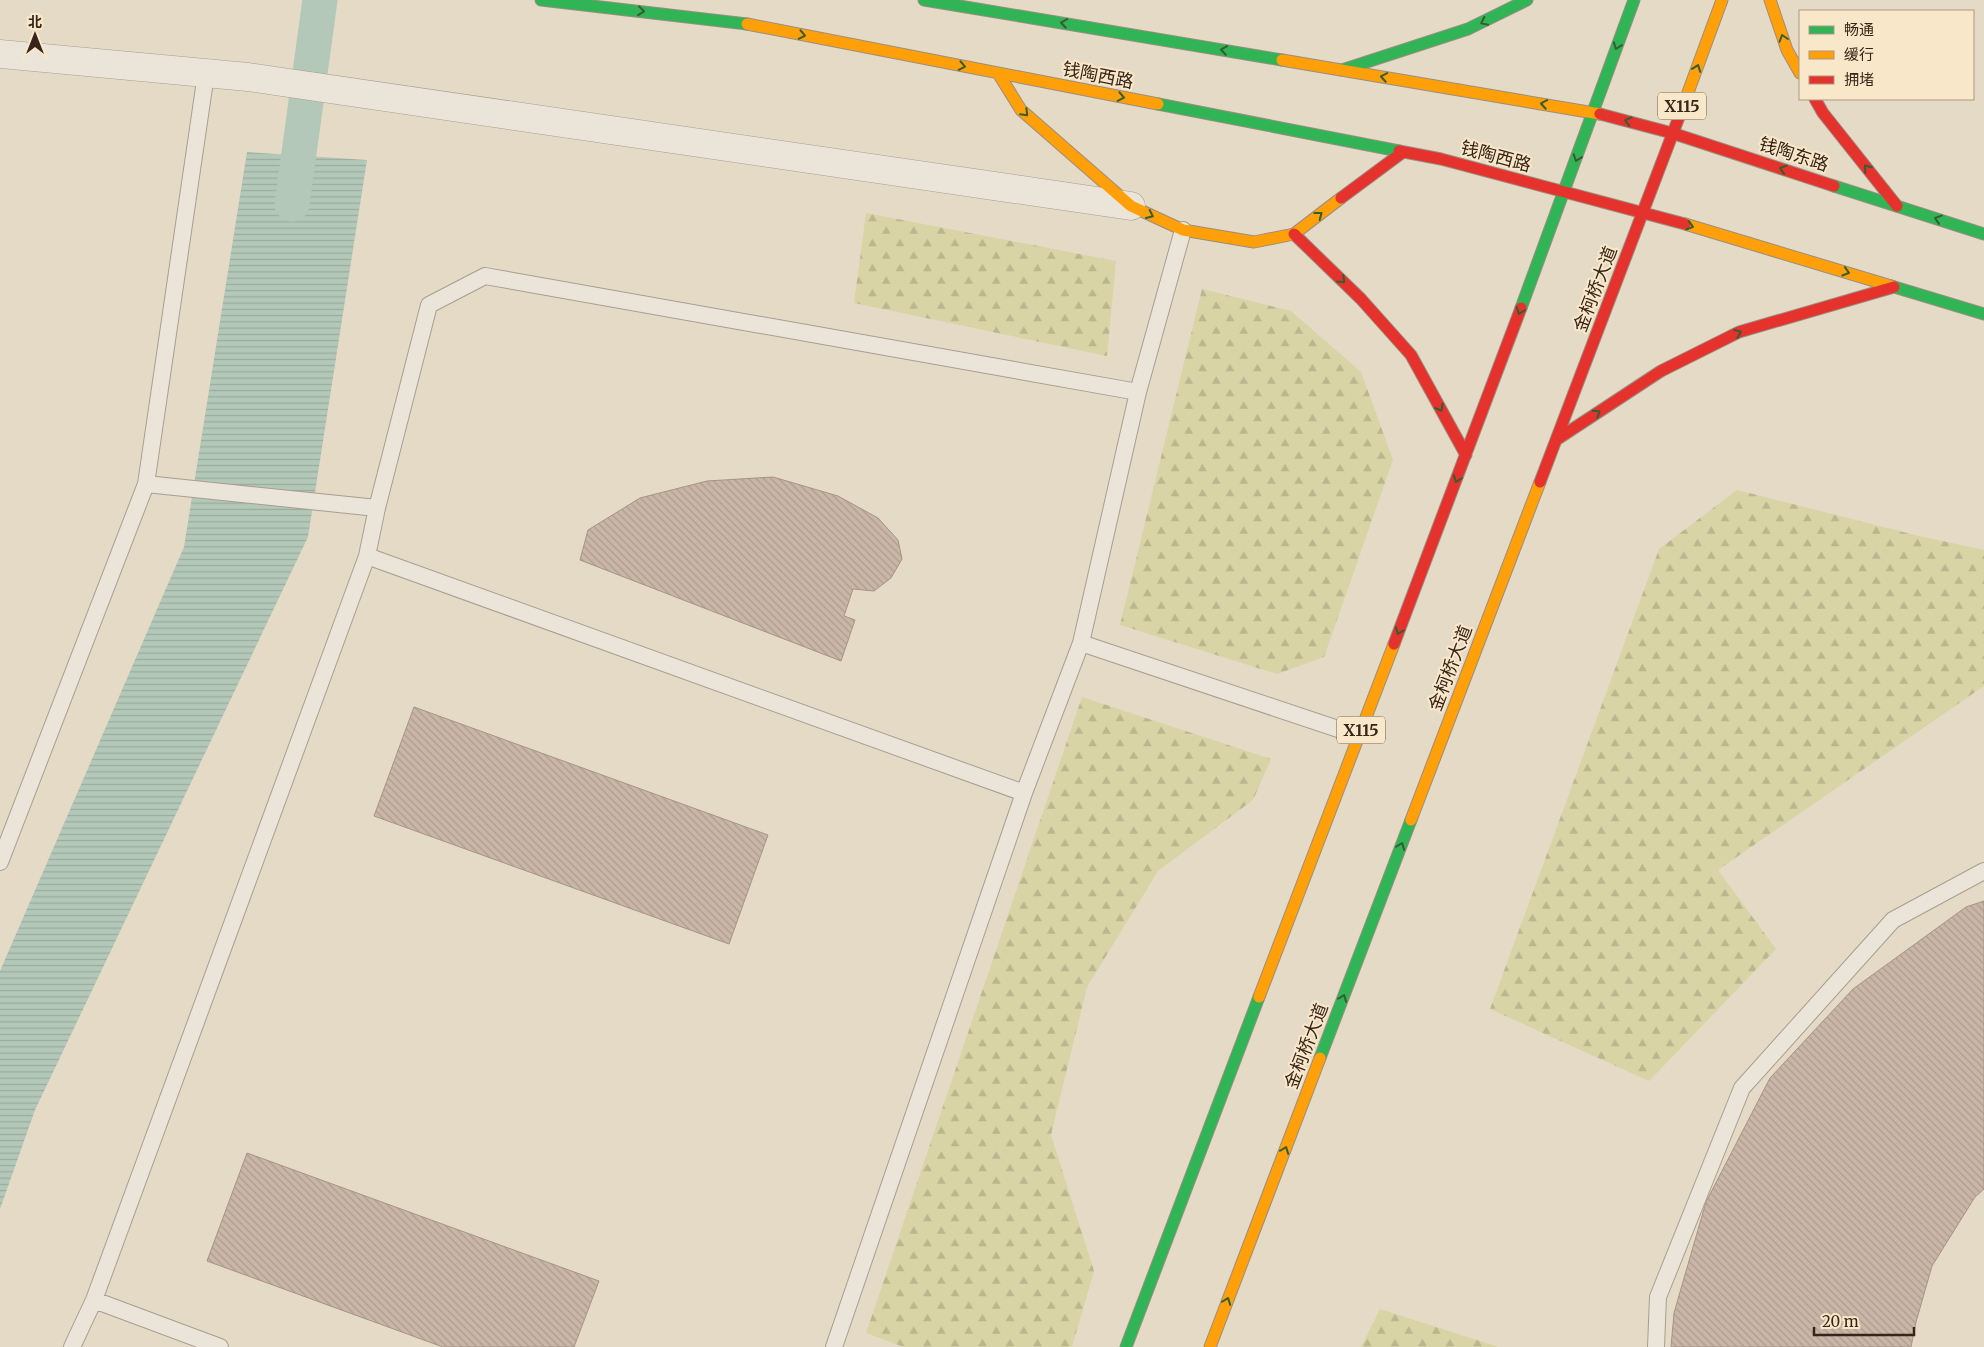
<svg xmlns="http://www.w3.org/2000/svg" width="1984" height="1347" viewBox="0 0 1984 1347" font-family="Merriweather,'Noto Sans SC',serif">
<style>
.forest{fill:url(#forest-firs)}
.water{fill:url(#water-rules)}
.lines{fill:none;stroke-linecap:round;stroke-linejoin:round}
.canal{stroke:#b3c8b9;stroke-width:35}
.building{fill:url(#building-back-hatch);stroke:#a49486}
.lane-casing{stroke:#a89e90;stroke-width:18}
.street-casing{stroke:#a89e90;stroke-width:29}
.fast-casing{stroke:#998e80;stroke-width:13}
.slow-casing{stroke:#998e80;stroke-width:13}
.jam-casing{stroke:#998e80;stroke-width:13}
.lane{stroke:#ebe4d9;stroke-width:16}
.street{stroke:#ebe4d9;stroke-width:28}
.fast{stroke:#30b455;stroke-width:11}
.slow{stroke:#ff9f0a;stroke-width:11}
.jam{stroke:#e5322d;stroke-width:11}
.oneway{stroke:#345e31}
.labels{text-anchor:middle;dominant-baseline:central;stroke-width:4;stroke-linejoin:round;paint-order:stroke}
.shield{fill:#f9e7c9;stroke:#715f4e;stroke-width:1}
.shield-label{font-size:16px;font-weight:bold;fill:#372519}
.street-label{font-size:18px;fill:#372519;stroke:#f9e7c9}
</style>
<defs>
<pattern id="forest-firs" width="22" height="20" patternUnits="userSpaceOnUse" patternTransform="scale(1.25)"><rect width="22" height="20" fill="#d8d4a6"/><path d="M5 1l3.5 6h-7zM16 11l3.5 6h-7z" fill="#bab68e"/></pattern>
<pattern id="water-rules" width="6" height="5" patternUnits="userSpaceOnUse" patternTransform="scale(1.25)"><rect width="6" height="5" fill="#b3c8b9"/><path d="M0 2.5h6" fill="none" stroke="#9bac9e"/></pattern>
<pattern id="building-back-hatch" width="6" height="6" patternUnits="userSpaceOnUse" patternTransform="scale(1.25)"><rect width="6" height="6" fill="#c9b6a6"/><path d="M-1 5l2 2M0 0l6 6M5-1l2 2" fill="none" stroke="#ad9c8e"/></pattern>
</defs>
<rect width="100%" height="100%" fill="#e5dac6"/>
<!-- forest -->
<path class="forest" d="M866,213L1116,261L1107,356L854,303Z
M1202,289L1291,311L1361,372L1393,460L1324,657L1277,674L1120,625Z
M1737,490L1915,535L1984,550V686L1718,870L1776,949L1649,1081L1490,1009L1659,549Z
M1082,697L1271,759L1253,800L1158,871L1087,987L1051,1135L1094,1271L1072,1347H904L866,1333Z
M1380,1309L1499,1347H1361Z"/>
<!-- water -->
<path class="water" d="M247,152L367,160L308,537L35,1110L0,1209V971L184,547Z"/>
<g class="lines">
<!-- canal -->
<path class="canal" d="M292,204L320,0"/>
</g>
<!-- building -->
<path class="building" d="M773,477L838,496L878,518L898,540L902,559L891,578L874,591L853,589L844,616L855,620L841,661L580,560L588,530L640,498L707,481Z
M414,707L768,835L729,944L374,816Z
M1984,901V1189L1975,1197L1932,1266L1916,1322L1911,1347H1671L1674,1313L1706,1202L1770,1078L1853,989L1966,907Z
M247,1153L599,1281L574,1347H443L207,1261Z"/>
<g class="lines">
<!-- lane casing -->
<g class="lane-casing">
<path id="lane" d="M146,484L377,508
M367,556L1024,793
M1081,643L1359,736
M0,862L146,484L206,74
M94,1300L220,1347
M72,1347L94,1300L367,556L377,508L429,305L485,276L1138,392
M834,1347L1024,793L1081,643L1138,392L1183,230
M1656,1347L1658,1297L1742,1088L1893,920L1984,871"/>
</g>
<!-- street casing -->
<g class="street-casing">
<path id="street" d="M0,54L248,77L1131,206"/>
</g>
<!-- fast casing -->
<g class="fast-casing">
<path id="fast" d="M541,0L747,24
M924,0L1282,60
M1342,70L1468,29L1527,0
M1158,104L1399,151
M1834,186L1984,234
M1891,286L1984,314
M1521,308L1634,0
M1320,1058L1411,820
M1126,1347L1259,997"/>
</g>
<!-- slow casing -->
<g class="slow-casing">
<path id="slow" d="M1770,0L1787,50L1800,73
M747,24L1158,104
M1282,60L1600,114
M998,73L1021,110L1131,206L1183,230L1254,242L1294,234L1341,198
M1679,117L1722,0
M1685,224L1891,286
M1411,820L1540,482
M1259,997L1394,644
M1210,1347L1320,1058"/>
</g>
<!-- jam casing -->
<g class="jam-casing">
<path id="jam" d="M1815,99L1823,113L1897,206
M1600,114L1672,133L1834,186
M1399,151L1441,159L1685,224
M1341,198L1403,152
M1294,234L1361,299L1411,355L1466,455
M1556,440L1661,371L1739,332L1894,287
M1540,482L1679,117
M1394,644L1521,308"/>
</g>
<!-- lane -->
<use href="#lane" class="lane"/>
<!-- street -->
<use href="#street" class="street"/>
<!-- fast -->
<use href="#fast" class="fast"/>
<!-- slow -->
<use href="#slow" class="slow"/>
<!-- jam -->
<use href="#jam" class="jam"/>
</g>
<!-- one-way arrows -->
<defs><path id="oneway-chevron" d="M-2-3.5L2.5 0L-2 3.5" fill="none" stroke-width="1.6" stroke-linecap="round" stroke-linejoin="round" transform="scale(1.25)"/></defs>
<g class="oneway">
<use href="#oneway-chevron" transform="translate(641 11) rotate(6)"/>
<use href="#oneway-chevron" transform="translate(1484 22) rotate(154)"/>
<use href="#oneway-chevron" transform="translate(1064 23) rotate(-171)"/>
<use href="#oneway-chevron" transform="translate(802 35) rotate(11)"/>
<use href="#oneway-chevron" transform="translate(1783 38) rotate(-108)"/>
<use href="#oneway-chevron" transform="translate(1617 46) rotate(110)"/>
<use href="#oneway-chevron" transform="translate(1224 50) rotate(-171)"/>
<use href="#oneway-chevron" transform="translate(962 66) rotate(11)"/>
<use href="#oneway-chevron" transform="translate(1697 68) rotate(-70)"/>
<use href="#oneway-chevron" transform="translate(1384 77) rotate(-170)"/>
<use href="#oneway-chevron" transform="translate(1121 97) rotate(11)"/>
<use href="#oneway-chevron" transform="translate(1544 104) rotate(-170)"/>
<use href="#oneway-chevron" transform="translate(1025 113) rotate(45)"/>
<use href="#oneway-chevron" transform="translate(1628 121) rotate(-166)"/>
<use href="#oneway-chevron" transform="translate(1577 158) rotate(109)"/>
<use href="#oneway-chevron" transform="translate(1867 168) rotate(-129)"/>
<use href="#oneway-chevron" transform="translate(1783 169) rotate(-162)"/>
<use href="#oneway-chevron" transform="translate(1150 215) rotate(25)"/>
<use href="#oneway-chevron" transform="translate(1319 215) rotate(-37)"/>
<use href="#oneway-chevron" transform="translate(1938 219) rotate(-162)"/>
<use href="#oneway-chevron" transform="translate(1690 226) rotate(17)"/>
<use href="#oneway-chevron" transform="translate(1846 272) rotate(17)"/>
<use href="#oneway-chevron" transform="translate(1342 280) rotate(44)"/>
<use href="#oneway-chevron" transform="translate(1520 311) rotate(111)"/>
<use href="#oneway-chevron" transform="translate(1738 333) rotate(-22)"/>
<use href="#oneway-chevron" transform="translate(1440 408) rotate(61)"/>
<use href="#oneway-chevron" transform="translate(1597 413) rotate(-33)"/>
<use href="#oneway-chevron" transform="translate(1457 479) rotate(111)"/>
<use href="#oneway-chevron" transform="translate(1399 631) rotate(111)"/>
<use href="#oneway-chevron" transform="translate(1401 846) rotate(-69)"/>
<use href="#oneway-chevron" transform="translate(1343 998) rotate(-69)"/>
<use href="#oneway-chevron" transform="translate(1285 1150) rotate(-69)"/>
<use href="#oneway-chevron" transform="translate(1227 1301) rotate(-69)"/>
</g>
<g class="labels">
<!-- shield labels -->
<g class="shield">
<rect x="1658" y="92.5" width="48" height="27" rx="4"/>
<rect x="1337" y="716.5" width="48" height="27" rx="4"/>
</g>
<g class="shield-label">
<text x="1682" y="106">X115</text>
<text x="1361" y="730">X115</text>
</g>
<!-- street labels -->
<g class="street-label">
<text transform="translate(1098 75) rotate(11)">钱陶西路</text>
<text transform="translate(1794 154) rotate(18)">钱陶东路</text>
<text transform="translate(1496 156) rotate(15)">钱陶西路</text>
<text transform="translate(1595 289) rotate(-69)">金柯桥大道</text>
<text transform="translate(1450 668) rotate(-69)">金柯桥大道</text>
<text transform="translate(1306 1046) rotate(-69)">金柯桥大道</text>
</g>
</g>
<!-- legend -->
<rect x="1799" y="10" width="175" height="90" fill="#f9e7c9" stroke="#ab9983"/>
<rect x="1809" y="26" width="25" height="8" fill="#30b455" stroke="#ab9983"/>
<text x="1844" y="35" font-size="15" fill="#372519">畅通</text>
<rect x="1809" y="51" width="25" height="8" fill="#ff9f0a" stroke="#ab9983"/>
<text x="1844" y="60" font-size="15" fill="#372519">缓行</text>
<rect x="1809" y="76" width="25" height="8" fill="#e5322d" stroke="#ab9983"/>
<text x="1844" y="85" font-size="15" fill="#372519">拥堵</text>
<!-- north arrow -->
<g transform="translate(35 35)" stroke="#f9e7c9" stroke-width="4" paint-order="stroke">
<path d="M0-4L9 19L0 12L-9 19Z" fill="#372519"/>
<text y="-8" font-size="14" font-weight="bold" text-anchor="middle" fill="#372519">北</text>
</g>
<!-- scale -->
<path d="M1814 1327v8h100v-8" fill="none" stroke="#372519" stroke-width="2.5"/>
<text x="1822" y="1327" font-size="15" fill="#372519" stroke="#f9e7c9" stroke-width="4" paint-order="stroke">20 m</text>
</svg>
